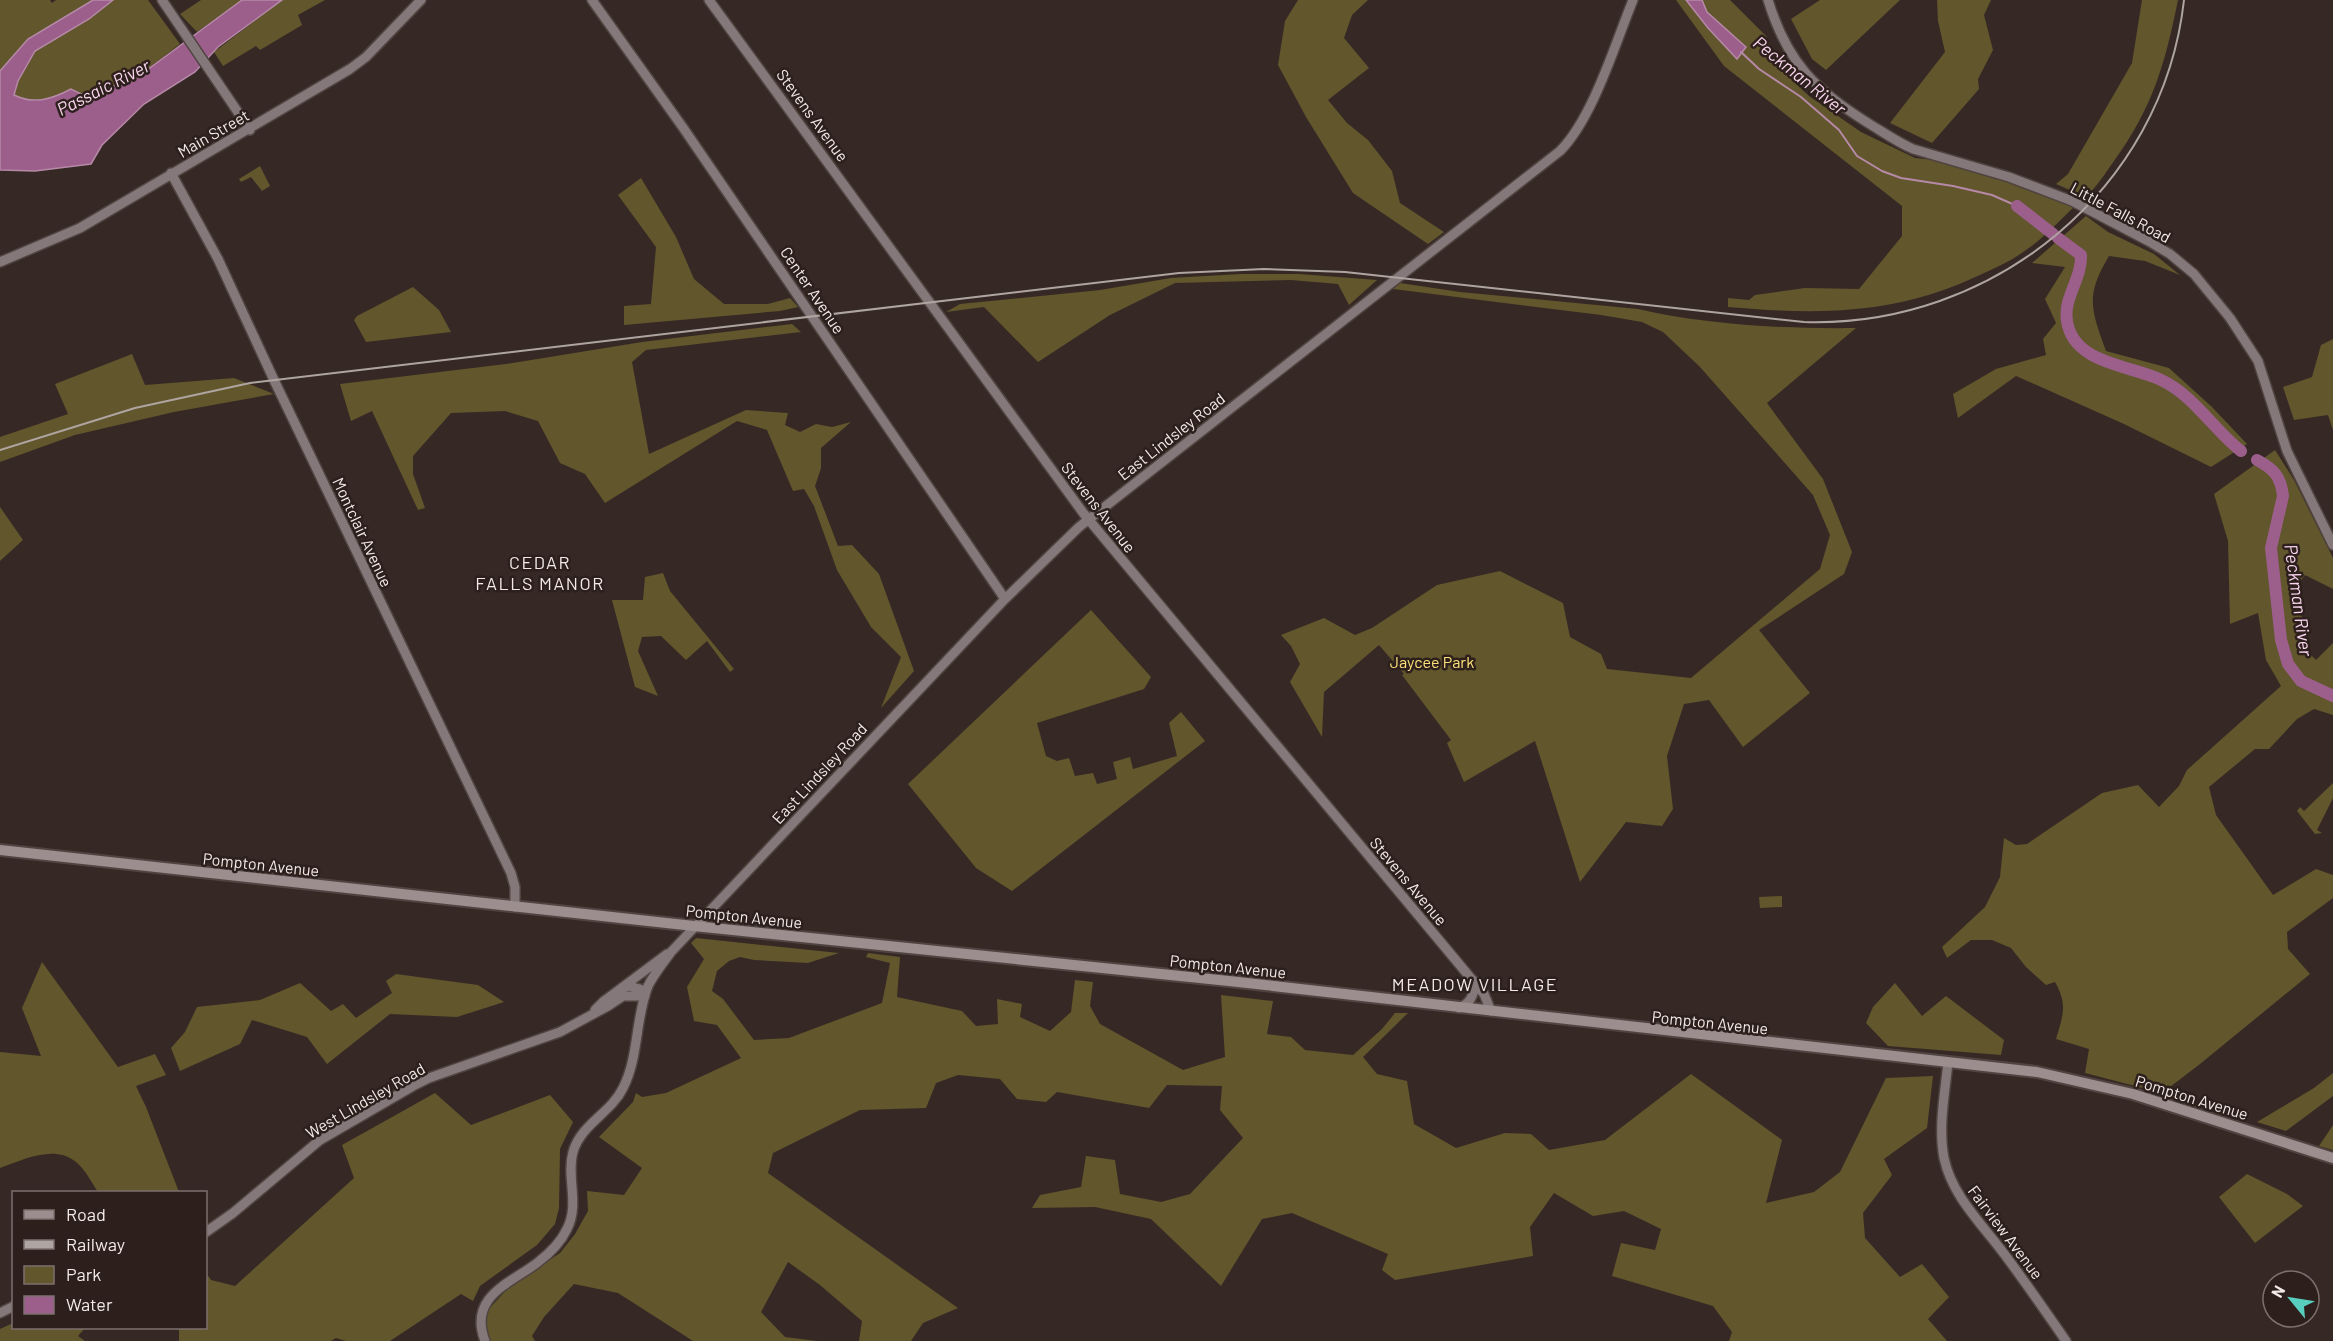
<svg xmlns="http://www.w3.org/2000/svg" width="2333" height="1341" viewBox="0 0 2333 1341" font-family="Barlow,sans-serif">
<style>
.green{fill:#61562c}
.water{fill:#9c5f8c;stroke:#b689a7;stroke-width:1.5}
.lines{fill:none;stroke-linecap:round;stroke-linejoin:round}
.stream{stroke:#b689a7;stroke-width:2}
.river{stroke:#9c5f8c;stroke-width:12}
.secondary-casing{stroke:#504440;stroke-width:12}
.primary-casing{stroke:#504440;stroke-width:14}
.secondary{stroke:#84787a;stroke-width:9}
.primary{stroke:#9c8d8f;stroke-width:10}
.rail{stroke:#aea4a0;stroke-width:2}
.labels{text-anchor:middle;dominant-baseline:central;stroke-width:5;stroke-linejoin:round;paint-order:stroke}
.street-label{font-size:16px;fill:#f3eae7;stroke:#2c1f1c}
.park-label{font-size:16px;fill:#fee37a;stroke:#2c1f1c}
.water-label{font-size:18px;font-style:italic;fill:#f9d5ee;stroke:#2c1f1c}
.neighbourhood-label{font-size:18px;letter-spacing:1.5px;fill:#f3eae7;stroke:#2c1f1c}
</style>
<rect width="100%" height="100%" fill="#362925"/>
<!-- green -->
<path class="green" d="M0,0H50L52,3L56,0H93L0,71Z
M113,0H148L180,44L132,81L83,95L71,89C52,99 34,105 14,95L18,81L35,51L89,19Z
M201,0H242L197,32L180,14Z
M282,0H325L298,15L302,25L260,50L256,46L223,66L214,52Z
M1298,0H1368L1352,15L1344,38L1369,68L1328,100L1347,123L1368,140L1392,171L1400,203L1444,232L1428,244L1353,193L1306,117L1278,65L1285,21Z
M1676,0H1730L1766,36L1772,50L1790,78L1809,96L1861,132L1915,158L1934,160L1990,176L2074,207C2059,221 2044,238 2026,250C2013,260 1997,267 1982,274C1897,315 1820,315 1728,307V298L1749,300L1755,295L1805,288L1859,289L1902,236V206L1724,66Z
M1820,0H1900L1826,70L1812,59L1791,19Z
M1937,0H1991L1984,15L1993,50L1978,79L1979,89L1932,143L1890,123L1945,52L1938,21Z
M2142,0H2178C2165,64 2153,107 2114,161C2105,174 2097,186 2086,197L2056,184L2068,174L2132,63Z
M260,166L270,186L262,191L251,177L241,182L239,179Z
M641,178L676,237L694,279L724,304H768L790,298L798,307L780,311L624,325V306L651,304L656,247L618,195Z
M2086,216L2108,232L2154,254L2180,275L2145,261L2109,256C2085,296 2091,309 2106,351L2169,368L2212,407L2247,444L2211,467L2124,424L2016,376L1958,418L1953,394L1996,369L2046,355L2043,339L2056,323L2045,299L2065,267L2032,263Z
M1241,274H1299L1377,280L1349,305L1338,284L1291,280L1175,283L1110,315L1038,362L984,307L946,312L960,304L1100,290L1171,278Z
M1400,283L1460,292L1638,309C1708,325 1785,329 1856,328L1767,403L1823,479L1852,552L1844,574L1759,630L1810,693L1743,747L1709,700L1684,704L1667,756L1673,809L1662,826L1626,822L1580,882L1535,741L1464,782L1447,743L1451,740L1402,675L1404,674L1379,645L1324,692L1322,737L1290,682L1300,664L1291,646L1281,635L1324,618L1355,635L1372,628L1437,585L1500,571L1563,603L1570,637L1601,654L1607,669L1691,678L1820,569L1830,535L1813,495L1700,367L1663,332L1642,322L1601,315L1393,289Z
M413,287L439,310L451,332L366,342L354,320L357,316Z
M792,324L801,332L646,350L632,362L649,454L746,410L788,413L785,425L800,432L816,424L832,427L851,422L821,448V468L815,486L838,546L852,545L879,574L914,671L881,708L901,657L871,627L837,570L814,506L804,489L793,491L767,430L737,421L605,503L585,474L560,463L538,421L505,411L451,413L413,456V474L425,508L418,510L372,411L351,421L340,384L506,364L642,342Z
M2333,339V430L2328,415L2294,420L2283,387L2312,377L2321,345Z
M132,354L145,385L234,378L274,394L174,412L75,435L0,462V437L68,414L55,384Z
M2275,450L2294,480L2333,558V589L2305,575L2289,596L2307,625L2303,647L2316,660L2333,643V715L2314,709L2297,719L2269,749H2255L2209,787L2216,815L2273,895L2316,869L2333,875V898L2287,932L2288,949L2310,974L2200,1064L2162,1093L2085,1073L2089,1049L2056,1039C2063,1015 2068,1005 2055,982L2046,985L2026,967L2011,948L1992,940H1971L1947,958L1942,947L1985,907L2000,877L2004,838L2016,845L2027,844L2102,793L2138,785L2159,807L2179,786L2187,770L2281,686L2266,660L2258,613L2230,624L2228,541L2214,494Z
M0,507L23,540L0,561Z
M663,573L670,591L734,669L730,672L707,641L686,660L661,636L642,637L638,651L658,696L635,687L612,600H643L645,577Z
M1091,610L1151,677L1144,689L1037,723L1046,756L1057,761L1069,758L1075,776L1093,773L1097,784L1117,779L1113,762L1130,757L1133,769L1177,756L1169,723L1181,712L1205,741L1012,891L976,868L908,784Z
M2333,783V798L2317,830L2322,833L2315,834L2297,811L2300,807L2304,811Z
M1782,896V907L1760,908L1759,897Z
M696,938L839,953L808,963L754,960L740,957L729,961L717,971L712,991L723,999L754,1040L789,1038L882,1003L890,963L866,957L868,953L900,957L897,997L962,1011L976,1026L998,1024L997,999L1022,1004L1020,1017L1050,1031L1071,1012L1075,980L1093,982L1090,1006L1100,1024L1183,1070L1225,1057L1221,995L1273,1001L1267,1034L1291,1037L1305,1050L1353,1055L1382,1029L1395,1013H1408L1363,1057L1377,1074L1407,1081L1414,1124L1456,1148L1505,1133L1531,1134L1549,1150L1605,1140L1691,1074L1782,1140L1766,1203L1814,1192L1840,1172L1886,1078L1933,1076L1927,1128L1884,1159L1892,1175L1863,1213L1865,1238L1900,1277L1922,1264L1949,1297L1928,1319L1947,1341H1729L1732,1332L1713,1306L1612,1276L1621,1243L1655,1250L1661,1229L1624,1211L1593,1216L1554,1193L1530,1227L1533,1256L1395,1280L1382,1270L1388,1254L1292,1213L1262,1219L1221,1286L1151,1219L1095,1207L1032,1208L1040,1195L1081,1187L1086,1156L1115,1160L1120,1194L1161,1202L1190,1194L1243,1138L1220,1110L1222,1086L1167,1085L1149,1108L1057,1092L1046,1102L1017,1099L1000,1079L958,1075L936,1083L926,1108L860,1110L773,1153L768,1173L958,1308L923,1323L911,1341H859L862,1321L820,1285L788,1262L761,1312L785,1337L817,1341H693L618,1293L574,1284L544,1317L532,1336L535,1341H491L487,1338V1311L510,1286L560,1253L575,1234L588,1211L587,1191L624,1195L642,1168L599,1137L633,1102L636,1093L642,1097L666,1093L741,1058L717,1025L694,1021L687,987L704,959L691,943Z
M42,962L118,1067L155,1054L166,1075L136,1086L146,1107L179,1192H98C92,1183 85,1169 76,1162C54,1144 23,1160 0,1168V1052L41,1056L22,1008Z
M396,974L478,985L504,1002L457,1017L390,1014L327,1064L307,1037L252,1020L240,1044L180,1071L171,1048L185,1032L197,1007L260,1000L300,983L331,1011L343,1004L356,1018L392,993L386,981Z
M1895,983L1922,1016L1946,996L2004,1040L2001,1055L1888,1046L1866,1023L1873,1007Z
M2333,1073V1096L2286,1131L2257,1122L2314,1088Z
M435,1093L471,1125L550,1095L573,1122L560,1149L559,1208L555,1224L537,1245L480,1286L473,1301L461,1294L390,1341H346L336,1338L331,1341H179V1328H206V1273L211,1280L235,1286L354,1178L342,1145Z
M2333,1125V1150L2319,1146Z
M2247,1174L2287,1194L2303,1206L2255,1243L2219,1197Z
M13,1323L14,1328H85L78,1336L85,1341H0V1329Z"/>
<!-- water -->
<path class="water" d="M93,0H113L89,19L35,51L18,81L14,95C34,105 52,99 71,89L83,95L132,81L242,0H282L218,47L195,72L144,104L102,145L91,164L35,171L0,170V71L28,39Z
M1686,0H1702L1707,12L1746,47L1737,59L1708,28Z"/>
<g class="lines">
<!-- stream -->
<path class="stream" d="M1741,52L1759,69L1801,97L1839,130L1857,156L1882,171L1901,178L1953,186L1992,195L2017,206"/>
<!-- river -->
<path class="river" d="M2017,206L2053,234
M2058,238L2081,255C2082,279 2063,298 2067,321C2073,363 2128,365 2159,379C2193,394 2212,428 2241,451
M2257,460C2274,469 2281,477 2283,496L2271,548L2281,640L2288,664L2301,681L2333,696"/>
<!-- secondary casing -->
<g class="secondary-casing">
<path id="secondary" d="M162,0L250,130
M592,0L684,129L1005,599
M709,0L1084,514L1484,994L1491,1011
M1768,0C1787,62 1815,90 1868,123C1883,132 1897,142 1913,149L2009,177L2072,201L2150,242L2170,254L2194,274L2230,318L2258,361L2287,451L2333,545
M171,173L218,259L274,380L511,873L515,887V907
M0,262L80,228L350,69L366,57L421,0
M622,988L629,986L640,989L645,996
M1459,1008C1471,1003 1475,994 1474,981
M595,1010L604,1001L667,954
M1948,1062C1945,1093 1938,1127 1944,1158C1952,1196 1982,1224 2005,1255C2026,1283 2046,1312 2066,1341
M206,1232L233,1213L320,1140L413,1086L429,1078L560,1032L608,1006L623,996H645
M0,1313L14,1306
M485,1341C468,1297 509,1284 537,1263C549,1254 561,1242 567,1229C580,1204 566,1177 573,1152C581,1124 611,1113 623,1088C639,1057 635,1019 648,986C654,974 663,963 671,952L1005,599L1079,527L1560,151C1593,118 1615,44 1633,0"/>
</g>
<!-- primary casing -->
<g class="primary-casing">
<path id="primary" d="M0,850L694,926L1229,981L2037,1072L2133,1094L2333,1158"/>
</g>
<!-- secondary -->
<use href="#secondary" class="secondary"/>
<!-- primary -->
<use href="#primary" class="primary"/>
<!-- rail -->
<path class="rail" d="M0,450L135,408L250,383L1179,273L1264,269L1345,272L1804,322C1992,328 2163,190 2184,0"/>
</g>
<g class="labels">
<!-- street labels -->
<g class="street-label">
<text transform="translate(813 115) rotate(54)">Stevens Avenue</text>
<text transform="translate(213 133) rotate(-30)">Main Street</text>
<text transform="translate(2121 212) rotate(28)">Little Falls Road</text>
<text transform="translate(813 290) rotate(56)">Center Avenue</text>
<text transform="translate(1171 436) rotate(-38)">East Lindsley Road</text>
<text transform="translate(1099 507) rotate(52)">Stevens Avenue</text>
<text transform="translate(363 532) rotate(65)">Montclair Avenue</text>
<text transform="translate(819 773) rotate(-47)">East Lindsley Road</text>
<text transform="translate(261 864) rotate(6)">Pompton Avenue</text>
<text transform="translate(1409 881) rotate(50)">Stevens Avenue</text>
<text transform="translate(744 916) rotate(6)">Pompton Avenue</text>
<text transform="translate(1228 966) rotate(6)">Pompton Avenue</text>
<text transform="translate(1710 1022) rotate(6)">Pompton Avenue</text>
<text transform="translate(2192 1097) rotate(17)">Pompton Avenue</text>
<text transform="translate(365 1100) rotate(-30)">West Lindsley Road</text>
<text transform="translate(2006 1232) rotate(53)">Fairview Avenue</text>
</g>
<!-- park labels -->
<g class="park-label">
<text x="1432" y="661">Jaycee Park</text>
</g>
<!-- water labels -->
<g class="water-label">
<text transform="translate(1800 75) rotate(39)">Peckman River</text>
<text transform="translate(103 87) rotate(-27)">Passaic River</text>
<text transform="translate(2299 600) rotate(82)">Peckman River</text>
</g>
<!-- neighbourhood labels -->
<g class="neighbourhood-label">
<text x="540" y="562">CEDAR<tspan x="540" dy="21">FALLS MANOR</tspan></text>
<text x="1475" y="984">MEADOW VILLAGE</text>
</g>
</g>
<!-- legend -->
<rect x="12" y="1191" width="195" height="138" fill="#2c1f1c" stroke="#7c706d" stroke-width="1.5"/>
<rect x="24" y="1210" width="30" height="9" fill="#9c8d8f" stroke="#7c706d" stroke-width="1.5"/>
<text x="66" y="1221" font-size="18" fill="#f3eae7">Road</text>
<rect x="24" y="1240" width="30" height="9" fill="#aea4a0" stroke="#7c706d" stroke-width="1.5"/>
<text x="66" y="1251" font-size="18" fill="#f3eae7">Railway</text>
<rect x="24" y="1266" width="30" height="18" fill="#61562c" stroke="#7c706d" stroke-width="1.5"/>
<text x="66" y="1281" font-size="18" fill="#f3eae7">Park</text>
<rect x="24" y="1296" width="30" height="18" fill="#9c5f8c" stroke="#7c706d" stroke-width="1.5"/>
<text x="66" y="1311" font-size="18" fill="#f3eae7">Water</text>
<!-- north arrow -->
<g transform="translate(2291 1299) rotate(300)"><circle r="28" fill="#2c1f1c" stroke="#7c706d" stroke-width="1.5"/>
<path d="M0-4.5L10 22L0 15L-10 22Z" fill="#58cebf"/>
<text y="-9" font-size="16" font-weight="bold" text-anchor="middle" fill="#f3eae7">N</text>
</g>
</svg>
